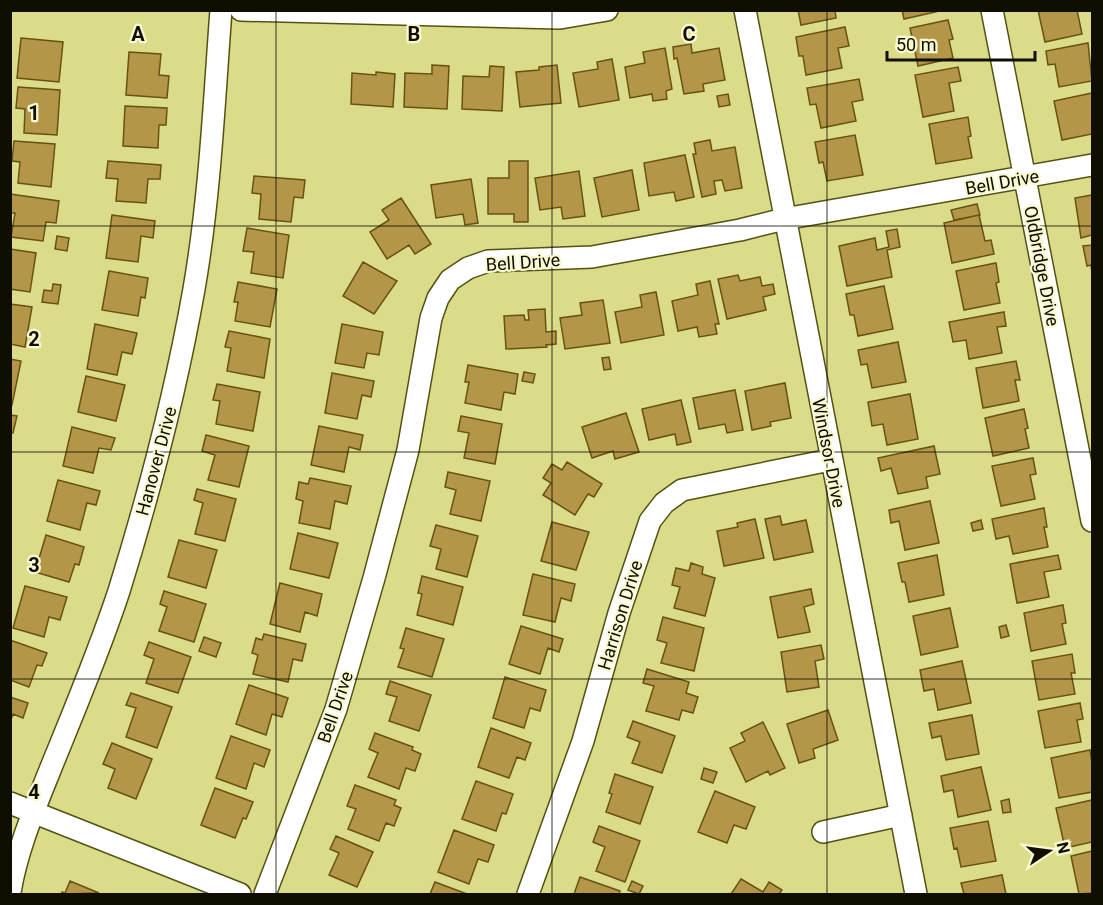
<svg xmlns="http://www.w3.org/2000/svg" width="1103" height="905" viewBox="0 0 1103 905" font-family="Roboto,sans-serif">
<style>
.building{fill:#b49648;stroke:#685213;stroke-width:1.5}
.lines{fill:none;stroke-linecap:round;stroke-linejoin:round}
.minor-casing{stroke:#545212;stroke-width:24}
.minor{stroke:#fff;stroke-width:21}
.grid{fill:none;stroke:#0f0e00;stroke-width:1.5;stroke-opacity:0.55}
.labels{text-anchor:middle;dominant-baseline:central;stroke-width:4.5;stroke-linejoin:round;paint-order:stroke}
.street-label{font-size:18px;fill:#0f0e00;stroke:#f9fad2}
.grid-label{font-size:20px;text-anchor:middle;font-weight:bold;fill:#0f0e00;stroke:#f9fad2;stroke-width:4.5;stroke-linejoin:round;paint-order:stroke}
</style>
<rect width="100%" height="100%" fill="#dbdc8a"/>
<!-- building -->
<path class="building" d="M798,10H835L836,18L801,25Z
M902,10H940V11L904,19Z
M1038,10H1077L1082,34L1045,42Z
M948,20L953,39L949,40L953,58L918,66L910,28Z
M845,27L849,46L838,48L842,68L806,75L803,56H799L796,37Z
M21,38L63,42L59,82L17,78Z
M1088,43L1092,81L1059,87L1055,64L1048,65L1046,51Z
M691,44L692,53L719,48L725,80L703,84L704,91L684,94L677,58L674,59L673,47Z
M665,48L672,89L666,91L667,99L653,101L652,94L630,98L625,67L645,63L643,52Z
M129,52L161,54L159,75L169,76L167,98L126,95Z
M612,59L619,100L579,107L573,73L598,69L597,62Z
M432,65L449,66L447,109L404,107L405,73L432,74Z
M557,65L561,103L520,107L516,72L539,70V67Z
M490,66L504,67L502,111L462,109L463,76L489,77Z
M958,67L961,81L949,83L954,111L923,117L915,75Z
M376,72L395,74L393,107L351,104L352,73L376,75Z
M859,79L863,100L852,102L856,121L821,128L816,104L810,105L807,88Z
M18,87L60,90L57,135L24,133L25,109L16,108Z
M1092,93V134L1062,140L1054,101Z
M728,94L730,105L719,107L717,96Z
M125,106L167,108L166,125H159L158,148L123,146Z
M968,117L971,136L968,137L972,158L936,164L929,124Z
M855,135L863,175L827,181L823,162L819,163L815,142Z
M710,140L712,151L735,147L742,188L725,191L722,180L714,181L716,194L702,197L693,154H696L694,143Z
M14,141L55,144L51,187L18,183L20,162L12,161Z
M685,155L694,197L676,201L674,192L649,196L644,163Z
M108,161L161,165L160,179H148L146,203L116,201L118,179L106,178Z
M509,161H528V222H514V214H488V178H509Z
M632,170L639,210L602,217L594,178Z
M579,171L585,216L563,219L561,207L540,210L535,178Z
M254,176L305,180L303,198L294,197L291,222L259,219L261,194L252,193Z
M471,179L478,223L465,225L463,214L436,218L431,185Z
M10,194L59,201L56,223L46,222L43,241L11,237L15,213H10Z
M1092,195V235L1081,238L1075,198Z
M401,198L431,244L415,254L409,245L387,259L370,232L389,220L382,210Z
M977,204L980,215L954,220L951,210Z
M112,215L155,221L153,238L141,236L138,262L106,258Z
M979,215L985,241L991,240L994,254L952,263L944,223Z
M247,228L289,235L283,278L251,273L254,252L243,251Z
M897,229L900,247L887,250L892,277L847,286L839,246L875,238L877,250L889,247L886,231Z
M57,236L69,238L67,251L55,249Z
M1092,245V274L1091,265L1087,266L1083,246Z
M10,249L36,253L30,292L10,289Z
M363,262L397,281L374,314L343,296Z
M996,263L999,282L996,283L1000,303L964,310L956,271Z
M109,271L148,278L145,298L141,297L138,316L102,310Z
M738,275L740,281L760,277L762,286L773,284L775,294L763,297L766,310L727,319L718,279Z
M710,281L719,324H715L717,334L699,337L697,327L678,331L672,301L698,295L696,284Z
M238,282L277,289L270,327L235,321L238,302H234Z
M53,284L61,285L58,304L42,302L44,290L52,291Z
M884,286L893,329L858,336L854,315H850L846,294Z
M656,292L664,335L621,343L615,312L642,307L640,295Z
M603,300L610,343L565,349L560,318L582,315L580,303Z
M10,304L32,307L25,347L10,344Z
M545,309L546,332L556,331V344L546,345L547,347L506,349L504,316L524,315L525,320H529L528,310Z
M1004,312L1006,326L997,327L1002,353L969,359L966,340L953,342L949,322Z
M95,324L137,333L132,354L122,352L117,375L87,369Z
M342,324L383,332L379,355L367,353L364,368L335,363Z
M229,331L270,339L264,378L227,371L231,348L225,347Z
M898,342L906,382L872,388L867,364L861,365L858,350Z
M609,357L611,369L604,370L602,358Z
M10,359L21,361L12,405L10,404Z
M1016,361L1020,380H1015L1019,401L983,408L976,368Z
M468,365L518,374L515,394L504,392L501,410L465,403L469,382H465Z
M524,372L535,374L533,383L522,381Z
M332,373L374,381L371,397L362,395L357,419L325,413Z
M86,376L125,385L116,421L78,412Z
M785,383L791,418L770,422L771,426L752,430L745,391Z
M217,384L260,392L253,431L216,424L220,401L213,400Z
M735,390L743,430L727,433L725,424L699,429L693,398Z
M910,394L918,439L887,445L883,424L872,426L868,402Z
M681,400L691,442L677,445L675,434L649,440L642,409Z
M1024,409L1028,428L1025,429L1029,448L993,456L985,418Z
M626,413L639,452L615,459L613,451L592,458L582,427Z
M10,415L17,416L13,433H10Z
M461,416L502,424L495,464L464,458L469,433L458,431Z
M319,426L363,435L360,450L349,447L344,472L311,465Z
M72,427L115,438L111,450L99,448L93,473L63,466Z
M206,435L249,446L239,487L208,480L215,455L202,451Z
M934,446L940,474L926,477L928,488L898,494L891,468L881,471L878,458Z
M1033,458L1036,474L1030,475L1035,499L1001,506L992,466Z
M567,462L602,484L594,497L588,494L575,515L543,495L551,483L543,478L552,464L562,470Z
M448,472L490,481L481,521L450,514L456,490L445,487Z
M310,478L351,486L347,504L335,501L330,529L299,523L303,501L296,499L299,482L308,484Z
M58,480L100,491L96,505L87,503L80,530L47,521Z
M197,489L236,499L225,541L195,534L203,503L194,500Z
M930,501L939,543L905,550L899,521L891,523L889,510Z
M1044,508L1047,527H1044L1048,547L1013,554L1009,536L996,539L992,519Z
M780,516L782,525L806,520L813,552L774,560L765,519Z
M755,519L764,558L724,566L717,531L738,527L737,523Z
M981,520L983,529L973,531L971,523Z
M552,522L589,532L576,570L541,561Z
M436,525L478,536L467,577L436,569L441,549L430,546Z
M298,533L338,543L329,578L290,569Z
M46,535L84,547L79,565L75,564L69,582L35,572Z
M179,540L217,550L206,588L168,577Z
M937,555L944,595L909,602L905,582H902L898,563Z
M1058,555L1061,569L1044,572L1049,597L1017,603L1010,564Z
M691,563L703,567L702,574L715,578L705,616L674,608L680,587L672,585L676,568L689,571Z
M533,574L575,584L571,601L561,598L555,622L523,615Z
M422,576L463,587L453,625L417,615L422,594L418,593Z
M280,583L322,594L317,616L305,612L300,632L270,624Z
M25,586L67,597L60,620L49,617L44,637L13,628Z
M811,589L814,604L804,607L810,632L778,638L770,597Z
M164,591L206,604L194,642L159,631L167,607L160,604Z
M1063,605L1066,623L1062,624L1066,644L1031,651L1024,613Z
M950,608L958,647L921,655L913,616Z
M663,617L704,628L694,671L661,663L667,643L657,640Z
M1006,625L1009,636L1001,638L999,627Z
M521,626L563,639L559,652L548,648L540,674L509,664Z
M406,628L444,639L432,677L398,667L404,649L400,648Z
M264,634L306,644L302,661L293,659L288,682L253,674L258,655L252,653L256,638L262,640Z
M204,637L221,643L216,657L199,651Z
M10,640L47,653L42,666L37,665L29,687L10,680Z
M149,642L191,657L178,693L146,683L154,659L144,655Z
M821,645L824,659L815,661L819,687L787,692L781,652Z
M1072,654L1075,673H1071L1075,694L1039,700L1032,661Z
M962,661L971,703L938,710L934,689L924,691L920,670Z
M647,669L689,682L686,693L698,697L693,713L682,710L679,720L646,711L654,686L643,683Z
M505,677L546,690L540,711L530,708L524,728L493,718Z
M390,681L431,695L419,731L389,721L397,697L386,694Z
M249,685L288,698L282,717L272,714L266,735L236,724Z
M131,693L172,707L157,748L126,737L136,708L126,705Z
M10,697L28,703L23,718L13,714L10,722Z
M1080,703L1083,719L1077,720L1081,742L1045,748L1038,711Z
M828,710L838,740L813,749L815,758L799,763L787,724Z
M972,715L979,754L946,760L941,736L932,738L929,723Z
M633,721L675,736L662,773L632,763L640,742L627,737Z
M763,722L785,768L770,775L768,771L746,782L730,748L745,741L741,733Z
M491,728L531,743L525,760L517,757L509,778L478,767Z
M375,733L413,747L412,750L421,754L415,771L406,768L399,789L368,777L378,753L369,749Z
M231,736L270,750L264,767L254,763L246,789L216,778Z
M112,743L152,759L136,799L108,788L115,769L103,764Z
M1090,750L1092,763V792L1059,798L1051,758Z
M981,767L991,810L958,817L953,790L944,792L941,776Z
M704,768L717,772L713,783L701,779Z
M615,774L653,787L640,824L606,812L612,794L609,793Z
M476,781L513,794L506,814L502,813L496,831L462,819Z
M355,785L396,800L394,805L401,808L394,826L386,823L379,841L348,829L356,809L347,806Z
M215,788L253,802L246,819L243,818L235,838L201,825Z
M715,791L755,807L746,829L734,825L727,843L698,832Z
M1009,799L1011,812L1003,813L1001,801Z
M1092,800V842L1065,848L1056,808Z
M988,821L996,861L961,867L957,848L954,849L950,828Z
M599,826L640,841L625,882L596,871L605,847L593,842Z
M454,830L494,845L488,862L478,859L469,884L438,872Z
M336,836L373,852L357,887L329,875L339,853L330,849Z
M1092,851V893L1079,894L1071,856Z
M1002,875L1006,894H964L961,883Z
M580,877L620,891L619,894H574Z
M741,879L763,892L769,882L782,890L779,894H731Z
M70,881L99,893L62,894V892L65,893Z
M632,881L643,886L639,894L628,890Z
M435,882L467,894H430Z"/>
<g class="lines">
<!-- minor casing -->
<g class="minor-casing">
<path id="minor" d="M241,10L560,18L607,10
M745,10L916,894
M992,10L1092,521
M10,803L240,894
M823,832L901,815
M10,892C17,850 34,810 50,770C74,711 99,652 119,591C150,491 176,391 194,289C210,197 214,103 221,10
M265,894L336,709L374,578L408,450L431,318L438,298L450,280L468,268L488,261L592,257L740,230L784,219L1092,165
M528,894L583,741L619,613L650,521L664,503L682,490L830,460"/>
</g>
<!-- minor -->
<use href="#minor" class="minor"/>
</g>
<!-- grid -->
<path class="grid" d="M276,10V894M552,10V894M827,10V894M10,226H1092M10,452H1092M10,679H1092"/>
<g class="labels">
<!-- street labels -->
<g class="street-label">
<text transform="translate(1002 182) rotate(-10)">Bell Drive</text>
<text transform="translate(523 262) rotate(-4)">Bell Drive</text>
<text transform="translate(1042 266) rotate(79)">Oldbridge Drive</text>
<text transform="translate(829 453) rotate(79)">Windsor Drive</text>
<text transform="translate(156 461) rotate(-75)">Hanover Drive</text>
<text transform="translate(620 615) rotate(-73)">Harrison Drive</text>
<text transform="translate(335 707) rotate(-71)">Bell Drive</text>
</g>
</g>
<g class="grid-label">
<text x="138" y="41">A</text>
<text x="414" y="41">B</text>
<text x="689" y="41">C</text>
<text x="34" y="120">1</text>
<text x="34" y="346">2</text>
<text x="34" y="572">3</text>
<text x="34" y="799">4</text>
</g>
<!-- border -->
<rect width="1103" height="905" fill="none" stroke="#0f0e00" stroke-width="24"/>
<!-- north arrow -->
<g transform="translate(1049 851) rotate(77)" stroke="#f9fad2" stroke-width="4.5" paint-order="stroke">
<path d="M0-4.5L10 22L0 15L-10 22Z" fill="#0f0e00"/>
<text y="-9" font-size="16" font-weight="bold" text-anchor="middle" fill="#0f0e00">N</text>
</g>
<!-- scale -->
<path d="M887 51v9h148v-9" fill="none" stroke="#0f0e00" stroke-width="3"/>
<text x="896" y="51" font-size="18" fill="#0f0e00" stroke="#f9fad2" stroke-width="4.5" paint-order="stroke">50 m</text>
</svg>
